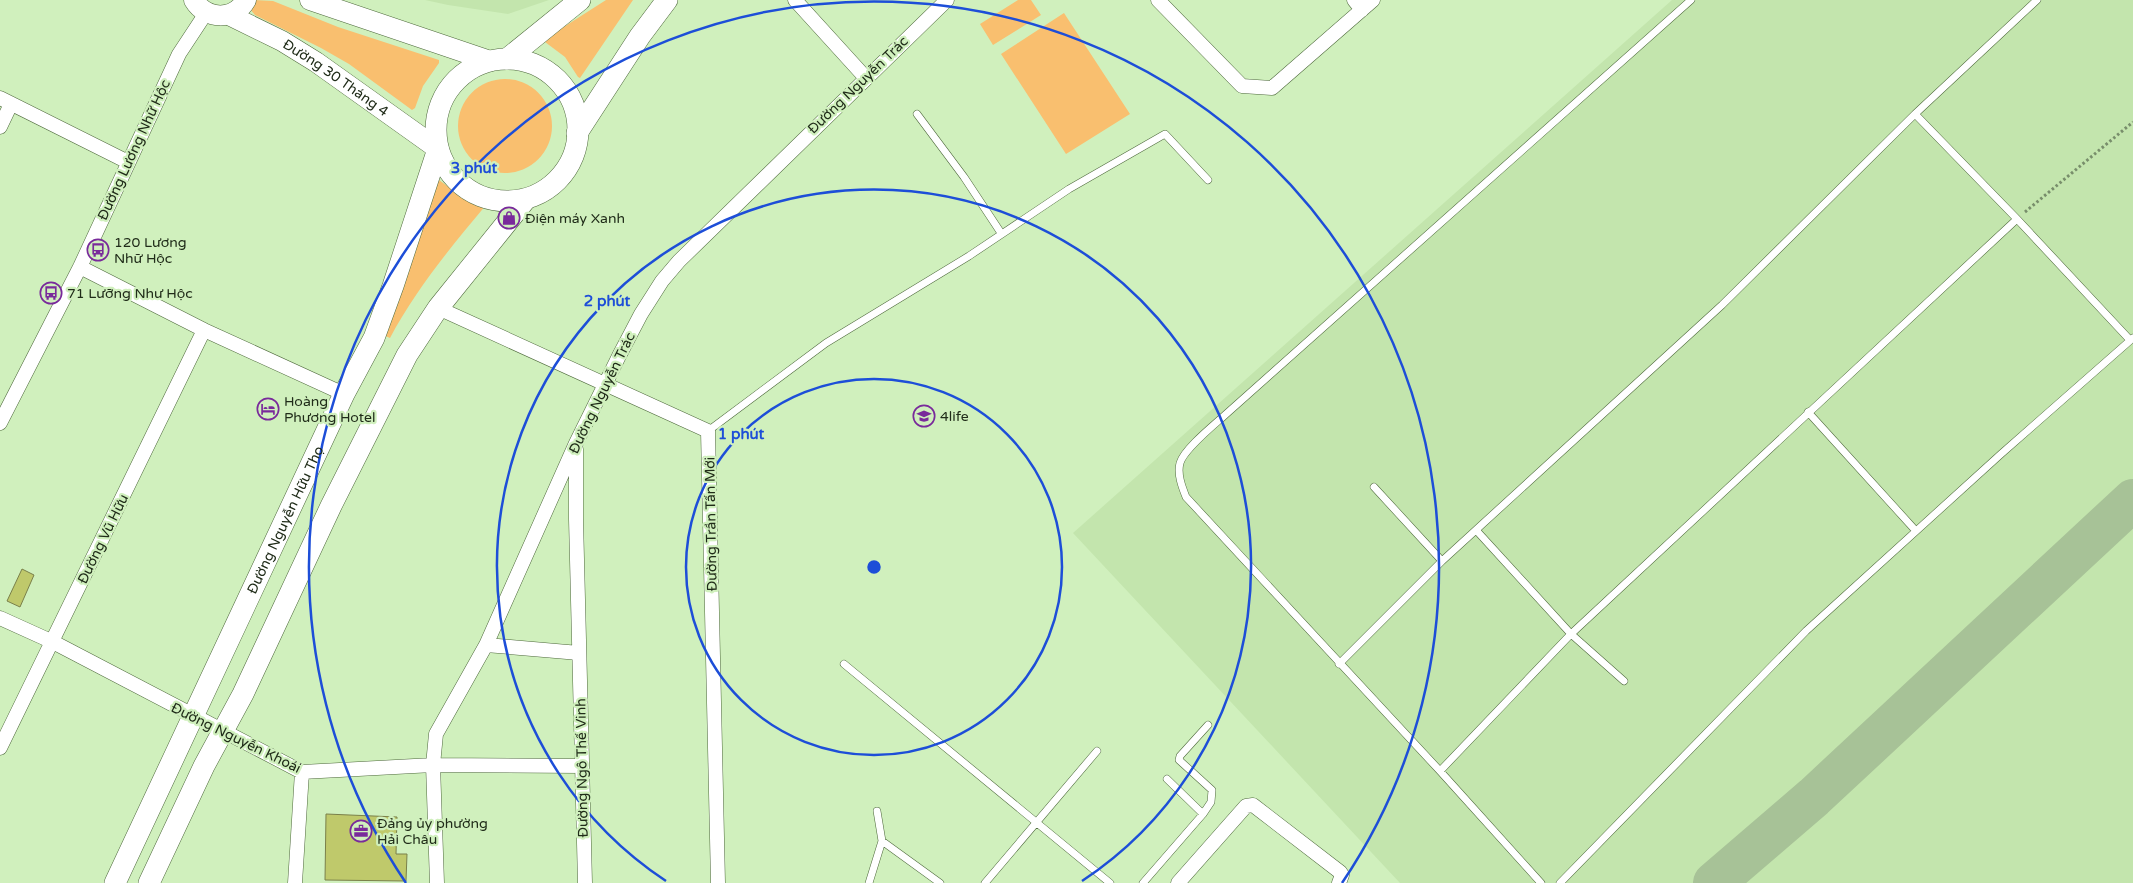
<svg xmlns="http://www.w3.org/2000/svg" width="2133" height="883" viewBox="0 0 2133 883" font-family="'Varela Round',sans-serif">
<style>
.built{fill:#c3e5ad}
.green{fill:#f9bf6f}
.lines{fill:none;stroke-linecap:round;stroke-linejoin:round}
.taxiway{stroke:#a7c297;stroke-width:42}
.building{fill:#bfc96b;stroke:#7a804a}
.lane-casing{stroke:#4e693c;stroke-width:8}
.street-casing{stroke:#4e693c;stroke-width:15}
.secondary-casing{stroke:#4e693c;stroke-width:21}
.primary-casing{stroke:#4e693c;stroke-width:22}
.path{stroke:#788e6b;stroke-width:3;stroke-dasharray:2.5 2.5;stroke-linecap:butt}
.lane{stroke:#fff;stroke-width:7}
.street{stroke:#fff;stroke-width:14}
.secondary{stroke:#fff;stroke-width:20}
.primary{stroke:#fff;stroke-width:21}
.ring{fill:none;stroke:#1d4ed8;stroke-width:2.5}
.labels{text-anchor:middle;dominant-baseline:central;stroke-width:4.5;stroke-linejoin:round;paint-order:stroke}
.street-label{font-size:14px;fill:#202c19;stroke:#d0f0bd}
.poi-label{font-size:14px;fill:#202c19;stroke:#d0f0bd;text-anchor:start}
.centre{fill:#1d4ed8;stroke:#d0f0bd;stroke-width:2.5}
.ring-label{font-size:15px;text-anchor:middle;font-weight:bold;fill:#1d4ed8;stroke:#d0f0bd;stroke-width:4.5;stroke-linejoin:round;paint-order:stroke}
</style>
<rect width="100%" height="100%" fill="#d0f0bd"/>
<!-- built -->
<path class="built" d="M425,0H549L508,14L448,5Z
M1672,0H2133V883H1400L1073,533Z"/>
<!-- green -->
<path class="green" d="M254,0L273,1L338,27L439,60V63L423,86L415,108L412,110L349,64L321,48L255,15L250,9Z
M606,0H633L580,78L578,77L565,57L545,42V39Z
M1018,0H1031L1041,15L993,45L980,24Z
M1064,13L1130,114L1066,154L1001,54Z
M458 126a47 47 0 1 1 94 0a47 47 0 1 1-94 0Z
M435,177L462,197L486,205C451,247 416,289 390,338L383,335Z"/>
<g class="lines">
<!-- taxiway -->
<path class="taxiway" d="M1714,883L1814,797L2133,500"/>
</g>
<!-- building -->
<path class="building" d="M22,569L34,575L20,607L7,601Z
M326,814L397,817L396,854H407L406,881L325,880Z"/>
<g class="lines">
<!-- lane casing -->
<g class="lane-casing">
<path id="lane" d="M917,114L964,177L1001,233
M1915,114L2037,0
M1808,412L1916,531
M708,431L826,343L969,256L1069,189L1165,134L1208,180
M1374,487L1442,561
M1476,530L1571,634L2017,219
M844,664L1110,883
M1339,664L1442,561L1722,305L1915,114L2017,219L2130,340
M1440,771L1571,634L1624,681
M1167,779L1203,814
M877,811L882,841L940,883
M869,883L882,841
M985,883L1097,751
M1143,883L1203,814L1211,802L1212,790L1179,760L1180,756L1208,725
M1541,883L1440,771L1186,497C1182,487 1177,474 1180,463C1184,449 1214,425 1225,415L1691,0
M1560,883L1806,631L2001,454L2133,338"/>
</g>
<!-- street casing -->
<g class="street-casing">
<path id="street" d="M795,0L865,77
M1158,0L1242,86L1272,88L1373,0
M1354,0L1362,10
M0,98L128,162
M0,127L11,104
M80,267L204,330L344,394
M438,308L708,431L718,883
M0,423L80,267L179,54L206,13
M576,449V519L585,883
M0,618L53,642L302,772L433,765L582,766
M486,645L579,653
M0,748L204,330
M295,883L302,772
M437,883L433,765L436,734L486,645L576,443L619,356L641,314L662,281L679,261L947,0
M1178,883L1246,806L1253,805L1340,872L1342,875L1339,883"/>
</g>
<!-- secondary casing -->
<g class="secondary-casing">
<g id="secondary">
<path d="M194,0C206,20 234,21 246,0"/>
<path d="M310,0L490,61"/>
<path id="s1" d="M229,15L282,41L316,62L438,149"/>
</g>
</g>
<!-- primary casing -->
<g class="primary-casing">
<g id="primary">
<path d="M507,59L580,0"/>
<circle cx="507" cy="130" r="71"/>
<path d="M577,133L640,36L667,0"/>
<path id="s2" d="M115,883L344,394L374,338L393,286L438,149"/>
<path d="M149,883L204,766L243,694L331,506L407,355L438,308L525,200"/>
</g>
</g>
<!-- path -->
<path class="path" d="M2025,212L2133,122"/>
<!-- lane -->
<use href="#lane" class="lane"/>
<!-- street -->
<use href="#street" class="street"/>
<!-- secondary -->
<use href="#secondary" class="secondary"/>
<!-- primary -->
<use href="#primary" class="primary"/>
</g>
<!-- distance rings -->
<g class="ring">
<circle cx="874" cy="567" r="188"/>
<path d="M666 881A377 377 0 1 1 1082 881"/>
<path d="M406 883A565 565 0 1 1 1342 883"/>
</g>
<!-- icons -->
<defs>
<g id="shop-ring" transform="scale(1.125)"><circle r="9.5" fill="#d0f0bd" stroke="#792a9b" stroke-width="1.5"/><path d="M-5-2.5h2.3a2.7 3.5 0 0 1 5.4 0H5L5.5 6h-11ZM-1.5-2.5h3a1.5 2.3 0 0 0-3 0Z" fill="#792a9b"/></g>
<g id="bus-ring" transform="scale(1.125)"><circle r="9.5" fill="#d0f0bd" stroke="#792a9b" stroke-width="1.5"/><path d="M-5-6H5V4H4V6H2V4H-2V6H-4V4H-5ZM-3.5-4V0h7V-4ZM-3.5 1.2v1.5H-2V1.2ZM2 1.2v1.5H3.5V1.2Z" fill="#792a9b"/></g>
<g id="hotel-ring" transform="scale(1.125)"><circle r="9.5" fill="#d0f0bd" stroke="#792a9b" stroke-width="1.5"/><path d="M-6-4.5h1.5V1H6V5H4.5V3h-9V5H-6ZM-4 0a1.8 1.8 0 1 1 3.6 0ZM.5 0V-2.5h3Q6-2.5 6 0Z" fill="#792a9b"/></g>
<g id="school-ring" transform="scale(1.125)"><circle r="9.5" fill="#d0f0bd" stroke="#792a9b" stroke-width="1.5"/><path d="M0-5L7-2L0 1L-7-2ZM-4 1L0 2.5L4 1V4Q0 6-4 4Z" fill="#792a9b"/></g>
<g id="office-ring" transform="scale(1.125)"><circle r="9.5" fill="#d0f0bd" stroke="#792a9b" stroke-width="1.5"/><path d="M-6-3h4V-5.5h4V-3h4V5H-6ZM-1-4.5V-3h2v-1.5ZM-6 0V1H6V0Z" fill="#792a9b"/></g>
</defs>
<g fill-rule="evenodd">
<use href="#shop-ring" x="509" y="218"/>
<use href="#bus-ring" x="98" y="250"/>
<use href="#bus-ring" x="51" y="293"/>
<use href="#hotel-ring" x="268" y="409"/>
<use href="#school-ring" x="924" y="416"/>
<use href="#office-ring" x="361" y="831"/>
</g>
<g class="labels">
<!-- street labels -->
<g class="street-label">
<text stroke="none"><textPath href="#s1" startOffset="124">Đường 30 Tháng 4</textPath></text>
<text transform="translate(858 85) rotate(-44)">Đường Nguyễn Trác</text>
<text transform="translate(134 150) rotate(-65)">Đường Lương Nhữ Hộc</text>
<text transform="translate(602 393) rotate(-64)">Đường Nguyễn Trác</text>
<text stroke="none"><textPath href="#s2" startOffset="401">Đường Nguyễn Hữu Thọ</textPath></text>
<text transform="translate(711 524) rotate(-91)">Đường Trần Tấn Mới</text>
<text transform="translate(103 539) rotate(-64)">Đường Vũ Hữu</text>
<text transform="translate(236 738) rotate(26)">Đường Nguyễn Khoái</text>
<text transform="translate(582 768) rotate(-91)">Đường Ngô Thế Vinh</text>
</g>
<!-- poi labels -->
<g class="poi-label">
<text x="525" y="218">Điện máy Xanh</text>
<text x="114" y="242">120 Lương<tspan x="114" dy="16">Nhữ Hộc</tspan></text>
<text x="67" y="293">71 Lưỡng Như Hộc</text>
<text x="284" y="401">Hoàng<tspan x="284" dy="16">Phương Hotel</tspan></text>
<text x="940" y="416">4life</text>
<text x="377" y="823">Đảng ủy phường<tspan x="377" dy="16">Hải Châu</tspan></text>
</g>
</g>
<circle cx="874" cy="567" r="8" class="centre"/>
<g class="ring-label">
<text x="474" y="173">3 phút</text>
<text x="607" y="306">2 phút</text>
<text x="741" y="439">1 phút</text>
</g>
</svg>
